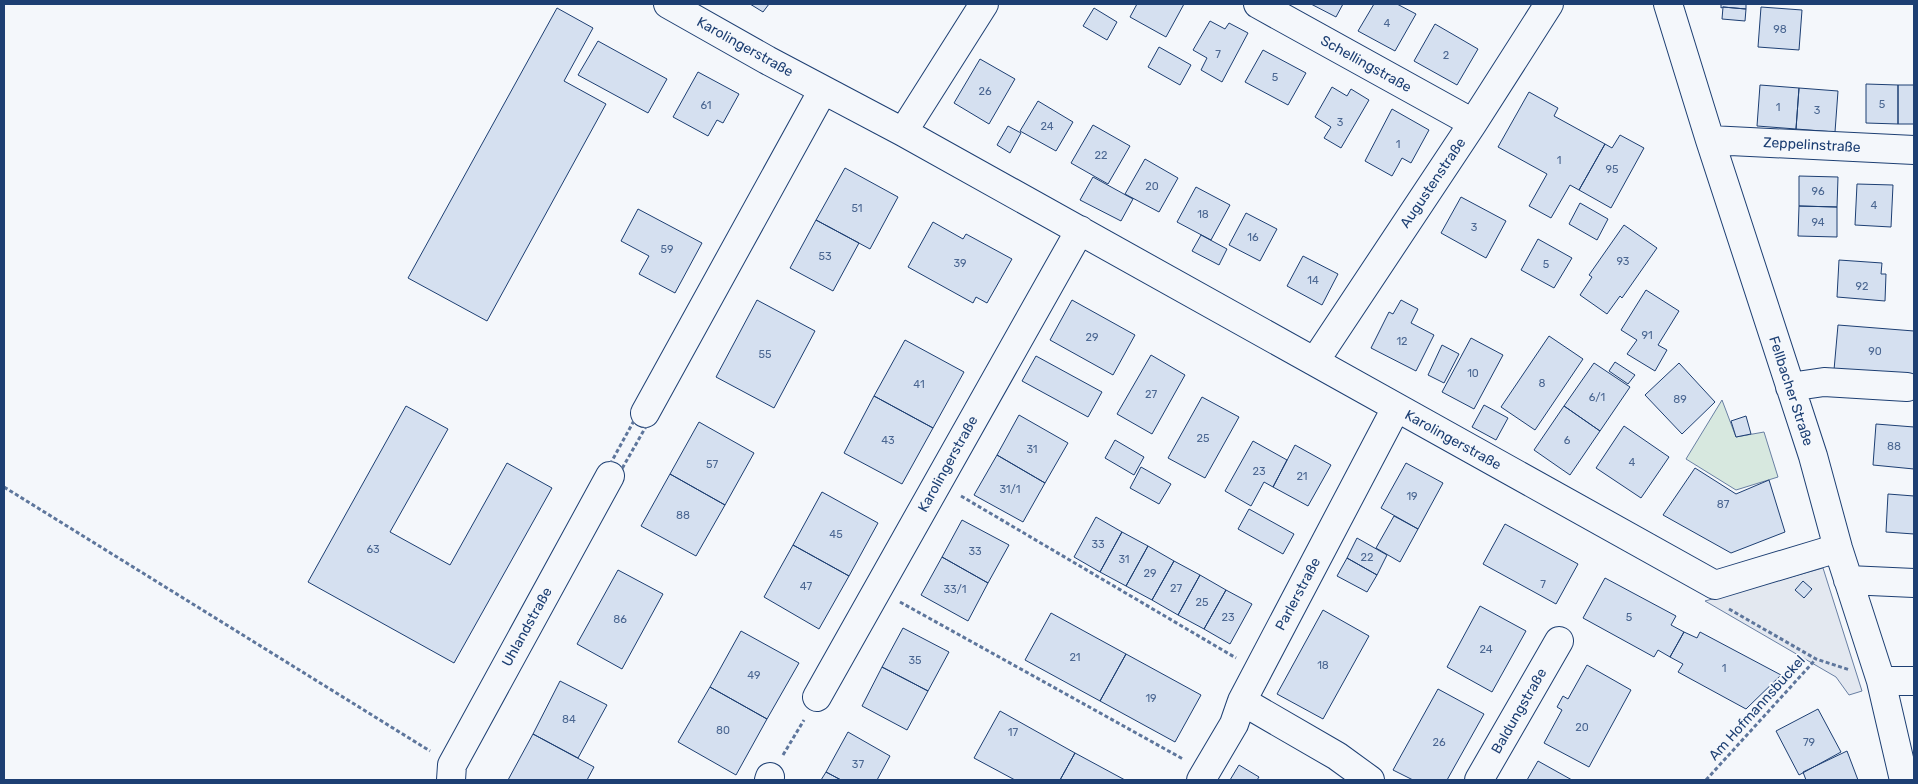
<svg xmlns="http://www.w3.org/2000/svg" width="1918" height="784" viewBox="0 0 1918 784" font-family="Rubik,sans-serif">
<style>
.green{fill:#d7e8df;stroke:#687fa3}
.parking{fill:#e3e8f0;stroke:#687fa3}
.building{fill:#d5e0f0;stroke:#1d3f73}
.lines{fill:none;stroke-linecap:round;stroke-linejoin:round}
.minor-casing{stroke:#1d3f73;stroke-width:30}
.path{stroke:#5e769c;stroke-width:3;stroke-dasharray:4 2.5;stroke-linecap:butt}
.minor{stroke:#f4f7fb;stroke-width:28}
.labels{text-anchor:middle;dominant-baseline:central;stroke-width:4;stroke-linejoin:round;paint-order:stroke}
.number-label{font-size:11px;fill:#4b6792}
.street-label{font-size:14px;fill:#1d3f73;stroke:#f4f7fb}
</style>
<rect width="100%" height="100%" fill="#f4f7fb"/>
<!-- green -->
<path class="green" d="M1722,400L1736,437L1764,432L1778,477L1736,490L1686,459Z"/>
<!-- parking -->
<path class="parking" d="M1823,568L1862,691L1849,695L1836,677L1705,601Z"/>
<!-- building -->
<path class="building" d="M750,4H769L763,12Z
M1137,4H1184L1166,37L1130,17Z
M1311,4H1343L1336,17Z
M1374,4H1397L1416,14L1395,51L1358,31Z
M1721,4H1746V9L1723,7L1721,8Z
M1723,7L1746,9L1745,21L1722,19Z
M1761,7L1802,10L1799,50L1758,47Z
M557,8L593,28L564,81L606,104L487,321L408,278Z
M1094,8L1117,22L1107,40L1083,26Z
M1210,21L1225,29L1229,23L1248,33L1222,82L1201,70L1207,58L1193,50Z
M1435,24L1478,49L1457,85L1414,61Z
M598,41L667,79L648,113L578,75Z
M1159,47L1191,65L1180,85L1148,67Z
M1263,50L1306,73L1288,105L1245,82Z
M980,59L1015,79L989,124L954,103Z
M698,72L739,94L723,123L717,120L708,136L673,117Z
M1866,84L1898,85V124L1866,123Z
M1760,85L1799,88L1796,129L1757,126Z
M1898,85H1914V124H1898Z
M1332,87L1347,96L1351,89L1369,100L1341,148L1324,138L1331,127L1315,117Z
M1799,88L1838,91L1835,132L1796,129Z
M1529,92L1558,108L1554,116L1605,144L1579,190L1570,185L1551,218L1529,206L1547,174L1498,147Z
M1038,101L1073,122L1056,151L1020,131Z
M1392,109L1429,130L1411,163L1402,158L1392,176L1365,161Z
M1093,125L1130,146L1108,184L1071,163Z
M1008,126L1021,133L1010,153L997,145Z
M1620,135L1644,148L1611,208L1579,190L1605,144L1612,148Z
M1145,159L1178,178L1159,212L1125,194Z
M845,168L898,197L870,249L816,220Z
M1799,176L1838,177L1837,207L1799,206Z
M1093,177L1133,199L1121,221L1080,200Z
M1857,184L1893,185L1891,227L1855,225Z
M1196,187L1230,205L1211,240L1177,222Z
M1461,197L1506,221L1486,258L1441,233Z
M1580,203L1608,219L1597,240L1569,224Z
M1799,206L1837,207V237L1798,236Z
M638,209L702,243L675,293L639,274L649,256L621,241Z
M1246,213L1277,229L1260,261L1229,245Z
M816,220L859,243L833,291L790,268Z
M933,222L963,239L966,234L1012,259L987,303L976,297L973,303L908,267Z
M1624,225L1657,248L1622,298L1620,296L1607,314L1580,295L1592,277L1589,275Z
M1201,235L1227,249L1219,265L1192,251Z
M1538,239L1572,258L1554,288L1521,270Z
M1303,256L1338,274L1322,305L1287,286Z
M1839,260L1882,263L1881,274H1886L1885,301L1837,297Z
M1646,290L1679,311L1658,345L1667,350L1655,371L1627,354L1637,340L1621,330Z
M757,300L815,331L774,408L716,377Z
M1072,300L1135,335L1113,375L1050,340Z
M1401,300L1418,309L1411,323L1434,335L1416,371L1371,348L1389,312L1393,314Z
M1838,325L1914,331V376L1834,370Z
M1549,336L1583,359L1535,430L1501,407Z
M1471,338L1503,355L1474,409L1442,392Z
M905,340L964,372L933,428L874,396Z
M1442,345L1459,354L1444,383L1428,375Z
M1151,355L1185,375L1152,434L1117,414Z
M1036,356L1102,392L1088,417L1022,381Z
M1615,362L1635,375L1628,384L1609,371Z
M1594,363L1630,387L1600,431L1564,406Z
M1679,363L1715,402L1682,434L1645,395Z
M874,396L933,428L902,484L844,453Z
M1202,397L1239,417L1205,478L1168,458Z
M1484,405L1508,418L1496,440L1472,427Z
M406,406L448,429L390,532L450,565L507,463L552,488L454,663L308,582Z
M1564,406L1600,431L1570,475L1534,450Z
M1019,415L1068,443L1045,483L997,455Z
M1746,416L1751,434L1736,437L1731,421Z
M699,422L754,453L725,505L670,474Z
M1876,424L1914,427V469L1873,465Z
M1624,426L1669,457L1641,498L1596,468Z
M1115,440L1144,457L1134,475L1105,458Z
M1253,441L1287,460L1273,487L1264,482L1251,506L1225,491Z
M1295,445L1331,465L1308,506L1273,487Z
M997,455L1045,483L1023,522L974,495Z
M1406,463L1443,483L1418,529L1381,508Z
M1141,467L1171,484L1159,504L1130,488Z
M1695,468L1736,494L1769,480L1785,532L1731,553L1663,515Z
M670,474L725,505L696,556L641,526Z
M822,492L878,523L849,576L793,545Z
M1888,494L1914,496V534L1886,532Z
M1249,509L1294,534L1283,554L1238,529Z
M1394,516L1418,529L1400,562L1376,548Z
M1096,517L1122,532L1100,572L1074,557Z
M962,520L1009,545L988,583L942,557Z
M1505,524L1578,564L1556,604L1483,564Z
M1122,532L1148,546L1126,586L1100,572Z
M1357,538L1387,555L1377,575L1347,558Z
M793,545L849,576L819,629L764,597Z
M1148,546L1174,561L1152,600L1126,586Z
M942,557L988,583L968,621L921,595Z
M1347,558L1377,575L1367,592L1337,576Z
M1174,561L1200,575L1178,615L1152,600Z
M618,570L663,594L622,669L577,644Z
M1200,575L1226,590L1204,629L1178,615Z
M1605,578L1676,616L1671,625L1684,632L1670,657L1658,650L1654,657L1583,618Z
M1803,581L1812,589L1804,598L1795,590Z
M1226,590L1252,604L1230,644L1204,629Z
M1480,606L1526,631L1492,692L1447,667Z
M1323,610L1369,636L1323,719L1277,694Z
M1051,613L1126,654L1100,701L1025,660Z
M903,628L949,652L928,691L882,667Z
M741,631L799,663L767,719L710,687Z
M1684,632L1697,638L1700,632L1781,675L1746,709L1678,672L1683,664L1670,657Z
M1126,654L1201,695L1175,742L1100,701Z
M1587,665L1631,690L1589,767L1544,743L1562,710L1557,707L1563,696L1568,699Z
M882,667L928,691L907,730L862,706Z
M560,681L607,705L578,758L533,734Z
M710,687L767,719L736,775L678,742Z
M1438,689L1484,714L1447,780H1413L1393,770Z
M1818,709L1841,752L1799,775L1776,731Z
M1000,711L1075,753L1060,780H1015L974,758Z
M848,732L890,756L877,780H841L826,772Z
M533,734L594,767L587,780H508Z
M1847,751L1858,780H1806L1803,772Z
M1075,753L1125,780H1060Z
M1538,761L1572,780H1527Z
M1239,765L1259,777L1257,780H1230Z
M826,772L841,780H821Z"/>
<g class="lines">
<!-- minor casing -->
<g class="minor-casing">
<path id="minor" d="M668,4L767,60L903,132L1715,585L1838,548
M1258,4L1473,123
M1668,4L1710,140L1813,456L1838,548L1881,681L1904,780
M903,132L984,4
M1710,140L1914,150
M1315,361L1473,123L1549,4
M1790,387L1824,382L1907,387
M645,413L823,90
M1848,580L1914,583
M1881,681H1914
M817,697L1080,230
M1242,701L1337,756L1370,780
M451,780L452,765L610,476
M769,780L770,777
M1201,780L1234,724L1242,701L1396,408
M1479,780L1559,641"/>
</g>
<!-- path -->
<path class="path" d="M645,413L648,423L619,474L610,476L608,468L636,417Z
M4,487L430,751
M961,496L1236,658
M900,602L1183,759
M1729,609L1816,659L1850,670
M783,755L804,720
M1706,780L1816,659"/>
<!-- minor -->
<use href="#minor" class="minor"/>
</g>
<g class="labels">
<!-- number labels -->
<g class="number-label">
<text x="1387" y="23">4</text>
<text x="1780" y="29">98</text>
<text x="1218" y="54">7</text>
<text x="1446" y="55">2</text>
<text x="1275" y="77">5</text>
<text x="985" y="91">26</text>
<text x="1882" y="104">5</text>
<text x="706" y="105">61</text>
<text x="1778" y="107">1</text>
<text x="1817" y="110">3</text>
<text x="1340" y="122">3</text>
<text x="1047" y="126">24</text>
<text x="1398" y="144">1</text>
<text x="1101" y="155">22</text>
<text x="1559" y="160">1</text>
<text x="1612" y="169">95</text>
<text x="1152" y="186">20</text>
<text x="1818" y="191">96</text>
<text x="1874" y="205">4</text>
<text x="857" y="208">51</text>
<text x="1203" y="214">18</text>
<text x="1818" y="222">94</text>
<text x="1474" y="227">3</text>
<text x="1253" y="237">16</text>
<text x="667" y="249">59</text>
<text x="825" y="256">53</text>
<text x="1623" y="261">93</text>
<text x="960" y="263">39</text>
<text x="1546" y="264">5</text>
<text x="1313" y="280">14</text>
<text x="1862" y="286">92</text>
<text x="1647" y="335">91</text>
<text x="1092" y="337">29</text>
<text x="1402" y="341">12</text>
<text x="1875" y="351">90</text>
<text x="765" y="354">55</text>
<text x="1473" y="373">10</text>
<text x="1542" y="383">8</text>
<text x="919" y="384">41</text>
<text x="1151" y="394">27</text>
<text x="1597" y="397">6/1</text>
<text x="1680" y="399">89</text>
<text x="1203" y="438">25</text>
<text x="888" y="440">43</text>
<text x="1567" y="440">6</text>
<text x="1894" y="446">88</text>
<text x="1032" y="449">31</text>
<text x="1632" y="462">4</text>
<text x="712" y="464">57</text>
<text x="1259" y="471">23</text>
<text x="1302" y="476">21</text>
<text x="1010" y="489">31/1</text>
<text x="1412" y="496">19</text>
<text x="1723" y="504">87</text>
<text x="683" y="515">88</text>
<text x="836" y="534">45</text>
<text x="1098" y="544">33</text>
<text x="373" y="549">63</text>
<text x="975" y="551">33</text>
<text x="1367" y="557">22</text>
<text x="1124" y="559">31</text>
<text x="1150" y="573">29</text>
<text x="1543" y="584">7</text>
<text x="806" y="586">47</text>
<text x="1176" y="588">27</text>
<text x="955" y="589">33/1</text>
<text x="1202" y="602">25</text>
<text x="1228" y="617">23</text>
<text x="1629" y="617">5</text>
<text x="620" y="619">86</text>
<text x="1486" y="649">24</text>
<text x="1075" y="657">21</text>
<text x="915" y="660">35</text>
<text x="1323" y="665">18</text>
<text x="1724" y="668">1</text>
<text x="754" y="675">49</text>
<text x="1151" y="698">19</text>
<text x="569" y="719">84</text>
<text x="1582" y="727">20</text>
<text x="723" y="730">80</text>
<text x="1013" y="732">17</text>
<text x="1439" y="742">26</text>
<text x="1809" y="742">79</text>
<text x="858" y="764">37</text>
</g>
<!-- street labels -->
<g class="street-label">
<text transform="translate(745 47) rotate(29)">Karolingerstraße</text>
<text transform="translate(1366 64) rotate(29)">Schellingstraße</text>
<text transform="translate(1812 145) rotate(3)">Zeppelinstraße</text>
<text transform="translate(1433 183) rotate(-56)">Augustenstraße</text>
<text transform="translate(1791 391) rotate(72)">Fellbacher Straße</text>
<text transform="translate(1453 440) rotate(29)">Karolingerstraße</text>
<text transform="translate(948 464) rotate(-61)">Karolingerstraße</text>
<text transform="translate(1298 594) rotate(-62)">Parlerstraße</text>
<text transform="translate(527 627) rotate(-61)">Uhlandstraße</text>
<text transform="translate(1757 708) rotate(-48)">Am Hofmannsbuckel</text>
<text transform="translate(1519 711) rotate(-60)">Baldungstraße</text>
</g>
</g>
<!-- border -->
<rect width="1918" height="784" fill="none" stroke="#1d3f73" stroke-width="10"/>
</svg>
